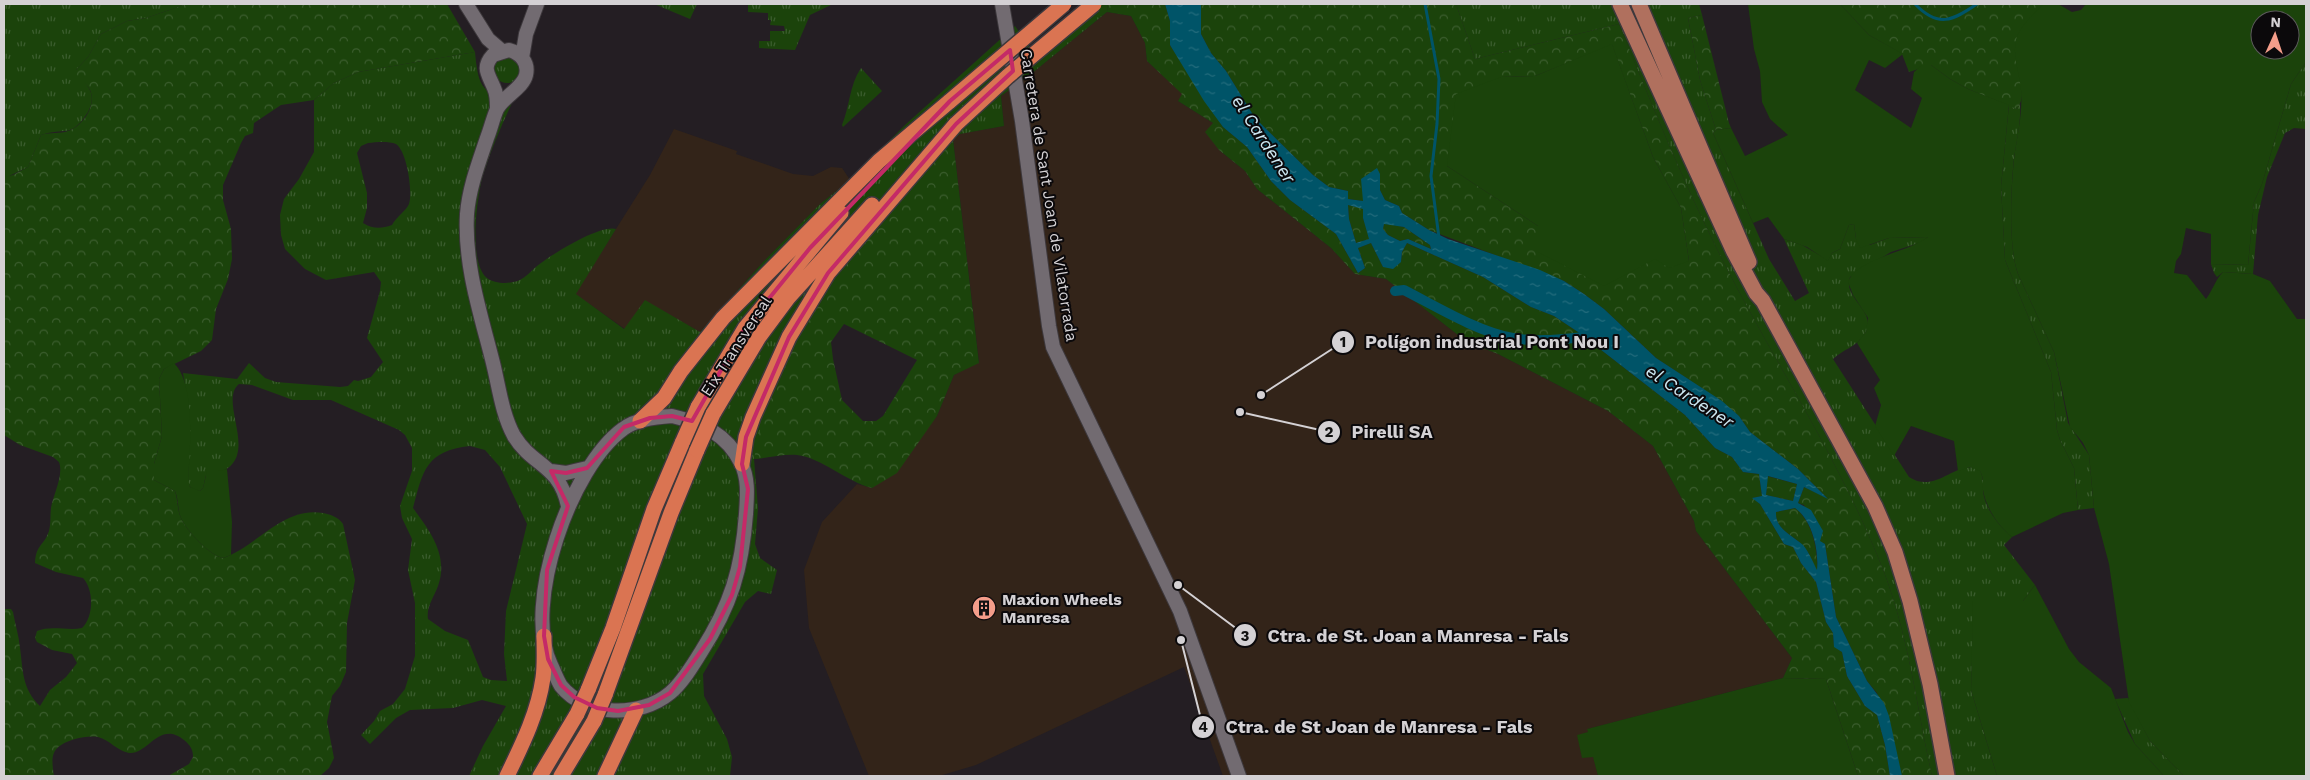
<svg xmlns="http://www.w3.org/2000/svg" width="2310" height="780" viewBox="0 0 2310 780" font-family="'Work Sans',sans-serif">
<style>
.industrial{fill:#332419}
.grass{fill:url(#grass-tufts);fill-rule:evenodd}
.forest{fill:url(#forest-crowns);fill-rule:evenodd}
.garden{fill:#1b430b;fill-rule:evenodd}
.water{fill:url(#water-ripples);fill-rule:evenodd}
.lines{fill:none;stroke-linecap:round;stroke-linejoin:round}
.stream{stroke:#005468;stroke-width:3}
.canal{stroke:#005468;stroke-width:10}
.minor-casing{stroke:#3d383c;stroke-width:16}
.major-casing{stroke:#3d383c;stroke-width:18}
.highway-casing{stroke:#3d383c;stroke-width:18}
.minor{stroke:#726b71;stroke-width:14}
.major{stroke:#b0705e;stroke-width:15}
.highway{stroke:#da7452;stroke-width:15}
.highway-bridge-casing{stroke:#3d383c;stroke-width:18;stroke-linecap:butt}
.highway-bridge{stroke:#da7452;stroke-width:15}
.marked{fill:none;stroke:#c42a67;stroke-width:4;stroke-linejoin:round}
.labels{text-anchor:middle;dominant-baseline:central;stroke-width:4;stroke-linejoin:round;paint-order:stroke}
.street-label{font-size:16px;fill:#d4d1d4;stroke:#0b090b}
.poi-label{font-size:16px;font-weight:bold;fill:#d4d1d4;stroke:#0b090b;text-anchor:start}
.water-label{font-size:18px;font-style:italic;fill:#cde8f2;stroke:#0b090b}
.leader{fill:none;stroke:#d4d1d4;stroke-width:2}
.callout-dot{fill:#d4d1d4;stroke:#0b090b;stroke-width:2}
.mark-label{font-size:15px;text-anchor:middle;font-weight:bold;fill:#111}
.callout-label{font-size:18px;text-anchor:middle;font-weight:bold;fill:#d4d1d4;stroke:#0b090b;stroke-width:4;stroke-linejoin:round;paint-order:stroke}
</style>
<defs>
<pattern id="grass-tufts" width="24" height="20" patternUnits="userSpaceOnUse" patternTransform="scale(1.25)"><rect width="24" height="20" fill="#1b430b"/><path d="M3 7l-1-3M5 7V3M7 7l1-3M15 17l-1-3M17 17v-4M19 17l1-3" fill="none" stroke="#3b5d2e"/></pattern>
<pattern id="forest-crowns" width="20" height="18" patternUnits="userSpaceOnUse" patternTransform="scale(1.25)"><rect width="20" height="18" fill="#1b430b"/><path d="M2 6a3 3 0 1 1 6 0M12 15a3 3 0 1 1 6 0" fill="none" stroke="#3b5d2e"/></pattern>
<pattern id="water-ripples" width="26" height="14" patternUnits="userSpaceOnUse" patternTransform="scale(1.25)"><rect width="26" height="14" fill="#005468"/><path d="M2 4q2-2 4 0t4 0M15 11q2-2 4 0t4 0" fill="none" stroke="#246c7d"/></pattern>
</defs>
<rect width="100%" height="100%" fill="#241e23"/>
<!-- industrial -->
<path class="industrial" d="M1107,12L1131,16L1145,43L1147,61L1183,94L1178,101L1213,123L1219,150L1245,171L1257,189L1331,248L1355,274L1386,279L1467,342L1498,354L1608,411L1653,446L1694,521L1696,531L1792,658L1783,678L1588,729L1598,776H1223L1184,667L976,765L939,776H869L809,628L804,570L822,522L857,484L872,488L937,416L954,375L979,362L953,139L959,134L1004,126L1001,96L1025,79Z
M674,129L737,151L736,154L793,174L813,176L831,167L842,168L850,180L820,204L765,260L700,332L645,301L625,329L575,294L650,175Z"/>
<!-- grass -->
<path class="grass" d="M4,4H187L146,18L127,21L101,34L88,57L76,70C80,78 88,84 91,93C93,100 91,106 88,112C71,139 65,127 41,135L28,167L7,177H4Z
M654,4H697L690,19Z
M748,4H833L810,15L795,50L759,48V41H770V31H785L784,26L770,25L771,20H768V13L748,12Z
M1103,4H1108L1107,12L1025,79L1001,96L1004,126L960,134L953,139L877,224L754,459L758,508L755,544L760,558L777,570L771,594L758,591L745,602L703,674L704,696L727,739L732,757L730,776H469L483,746L506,706L482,700L453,708L410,710L396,718L370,744L361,735L374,721L380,711L393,704L405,689L415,656V603L408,570L412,539L402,518L400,506L412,471V448L405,435L399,430L331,400H293L252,385L239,384C219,400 255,448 228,468C222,472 213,473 206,475L203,488L200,491L193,490L188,484L189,410L183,373L237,379L249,363L265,378L276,382L340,387L348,386L354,380L358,381L371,377L383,362L367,338L380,291L381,282L374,272L326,280L305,269L285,249L281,235L280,215L284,199L299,179L314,152V100L334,83L358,72L475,52C478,83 480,93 512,103C501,126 491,150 483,175C477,196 468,263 487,278C493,283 506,284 513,282C524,281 532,269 541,263C554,253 601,224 616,229L576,294L624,329L645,300L700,332L765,260L820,204L850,180L905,125L1015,26L1038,58ZM368,143C376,142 389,141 396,144C407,151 413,192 409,204C406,211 397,216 392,225C381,229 373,229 363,223L367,208V193L357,153L361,146ZM470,446L485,450L500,467L527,524L506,611L504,654L507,681L491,680L483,677L468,640L445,631L428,619C426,607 434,597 438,586C449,556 430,531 413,508C423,470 426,451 470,446Z
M1456,4H1699L1702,15L1688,18L1700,80L1716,130L1713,133L1769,259L1795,301L1809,293L1784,239L1802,245L1828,260L1832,253L1840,249L1849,225L1854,224L1856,239L1870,245L1889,238L1928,237L1922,242L1891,252L1850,277C1842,299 1880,312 1864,335C1856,347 1842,350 1833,359L1909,477C1936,495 1956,459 1979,469C1984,477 1983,482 1983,491C1985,509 1999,526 2012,537L2004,545L2035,585L2023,601H1974L1971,690L1997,776H1932C1917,708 1909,638 1884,572C1842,464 1778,368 1725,265C1685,187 1652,105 1619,24L1475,59Z
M494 70a13 13 0 1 1 26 0a13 13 0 1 1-26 0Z
M2306,62V129L2294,128L2285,133L2267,177L2258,215L2253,274L2223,272L2217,277L2214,273L2211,264L2248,265L2254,202L2262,184L2291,84Z
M861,68L882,91L843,127L842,125C850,106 849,86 861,68Z
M2020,104C2021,122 2017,140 2014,158C2011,187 2008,247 2018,274L2054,352L2068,423L2089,455L2094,508L2078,510L2074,468L2060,440L2057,430L2051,372L2005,260L2001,186L2009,105L2017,109Z
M2128,698L2150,741L2184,776H2164L2135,744L2115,699Z"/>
<!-- forest -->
<path class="forest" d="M187,4H447L475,52L358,72L334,83L314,100L281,105L254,123L253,133L245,136L241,143L223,185V200L231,229L232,259L228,279L216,309L212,340L201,351L164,369L159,379L162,436L154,464V480L175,491C178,500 177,509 181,518C186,530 210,556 223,558C258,546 283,506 323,513C332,515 338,517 343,524L355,580L347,623L346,672L340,686L332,696L327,722L334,758L329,768L320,776H168L189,764L193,757C193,749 190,745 184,740C159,720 148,755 129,753C117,751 110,740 98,737C91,736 82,737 75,739C53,746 50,753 54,776H4V609H11L13,612C15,624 19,636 20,648C23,670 22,689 40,706L50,690L66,677L77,663L72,654L52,650L37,642L35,638L37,631C51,625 68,631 82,628C94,616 94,590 83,578L56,572L35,563C36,544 44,546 49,531C51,524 50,516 51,508C53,495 64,475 59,462L53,457L20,445L4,435V177L13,175L28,167L41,135C50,132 60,134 68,131C83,126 97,105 90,90C87,84 81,80 76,75V70L88,57L101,34L127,21L146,18Z
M1108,4H1165L1170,21V45L1223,127L1247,147L1271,181L1290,200L1336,234L1358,273L1365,268L1358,248L1371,243L1383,267L1401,262L1402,252L1407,243L1483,277L1531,307L1554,316L1578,332L1685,415L1715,448L1732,457L1743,472L1759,474L1762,496L1753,498L1760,504L1784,544L1793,547L1801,563L1816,582L1826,622L1833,633L1834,646L1842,652L1847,676L1865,706L1877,715L1885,745L1890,776H1858L1826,679L1783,678L1792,658L1696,531L1694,521L1653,446L1608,411L1498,354L1467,342L1386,279L1355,274L1331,248L1257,189L1245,171L1219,150L1205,132L1213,123L1178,101L1182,94L1147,61L1145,43L1131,16L1107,12Z
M1201,4H1456L1475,59L1619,24C1652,105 1685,187 1725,265C1778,368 1842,464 1884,572C1909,638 1917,708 1932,776H1902L1877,693L1867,681L1836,617L1825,544L1819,541L1804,505L1798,503L1804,487L1827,498L1798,469L1750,432L1739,416L1700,387L1656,358L1604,309L1584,294L1564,281L1429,230L1402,213L1399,206L1385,200L1380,190V174L1363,201L1348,199V191L1329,187L1313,175L1255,118L1226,71L1211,53L1201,34ZM1612,45L1653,157L1681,208L1689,261L1655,259L1538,226L1447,166L1501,77L1535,76Z
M1840,4H2045C2039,8 2036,14 2032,18C1995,49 2035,84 2017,109L1968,89L1950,79L1931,65L1909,72L1902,54L1869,35Z
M1702,15L1729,123L1731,128L1716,130L1700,80L1688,18Z
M953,139L979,363L954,375L937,416L897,473L872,488C847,482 820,457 797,455C783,454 768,458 754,459L764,410L793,344L838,276L877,224ZM844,324L917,360L883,416L876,421H863L842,400L833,359L831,342Z
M1348,205L1363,208V218L1370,239L1356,243L1349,219Z
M1384,223L1404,227L1430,245L1431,249L1408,239L1400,241L1388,235L1383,229Z
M1767,476L1797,484L1793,501L1766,495Z
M1795,508C1813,522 1818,550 1817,571C1813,563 1810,554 1804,547C1794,534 1775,531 1776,512Z"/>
<!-- garden -->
<path class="garden" d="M1748,4H1840L1869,35L1903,54L1885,68L1869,60L1855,90L1911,128L1922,98L1911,89L1914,72L1922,65H1931L1950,79L1968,89L2009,105L2001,186L2005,260L2051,372L2057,430L2060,440L2074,468L2078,510L2063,513L2012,537C1998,526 1986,508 1983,490C1982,481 1985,481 1980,471L1970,467L1958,471L1954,441L1911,426L1894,456L1875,426L1881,405L1874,388L1880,380L1857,343L1866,332L1868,318L1853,295L1848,282C1856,259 1911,251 1928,237L1889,238L1860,248L1856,239L1854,224L1849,225L1840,249L1832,253L1828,261L1807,247L1784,239L1768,217L1753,223L1713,133L1716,130L1731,128L1745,156L1788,135L1770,119L1762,102L1760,71L1754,49Z
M2043,4H2058L2072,12L2081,10L2086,4H2306V62L2291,84L2262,184L2254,202L2248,265L2211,264V234L2186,228L2181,254L2176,261L2174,273L2187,275L2206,299C2213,290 2215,280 2223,272L2253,274L2270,281L2297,319H2306V776H2184L2150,741L2129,702L2109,564L2094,508L2089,455L2083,443L2070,427L2054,352L2018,274C2008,247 2011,188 2014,159C2017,136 2023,113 2021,90C2020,73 2011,55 2017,37C2022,23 2034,15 2043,4ZM2260,20H2290V50H2260Z
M1612,44L1653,157L1681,208L1689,261L1669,268L1655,259L1604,286L1538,252V226L1447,166L1456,94L1501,77L1535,76Z
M174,363C196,385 190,449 188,480L190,487L200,491L203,488L207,471H218L227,469L232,522L231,555L223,558C210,556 186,530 181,518C177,509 179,500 175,491L154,480V464L162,436L159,379L164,369Z
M2035,585L2069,649L2079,662L2111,688L2128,732L2135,744L2164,776H1997L1971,690L1973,601H2023Z
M1783,678L1826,679L1858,776H1598L1593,757L1582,758L1577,735L1588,732L1587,729Z"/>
<!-- water -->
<path class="water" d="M1165,4H1201V34L1211,53L1226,71L1255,118L1313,175L1329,187L1348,191V199L1363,201L1361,179L1377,168L1380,174V190L1385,200L1399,206L1402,213L1429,230L1448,239L1540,270L1564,281L1584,294L1604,309L1656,358L1722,401L1739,416L1750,432L1798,469L1828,499L1804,487L1798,503L1811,510L1823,531L1820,541L1825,544L1836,617L1867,681L1884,703L1889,716L1902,776H1890L1885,745L1877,715L1865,706L1847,676L1842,652L1834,647L1833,633L1826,622L1816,582L1801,563L1793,547L1784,544L1760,504L1752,498L1762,496L1759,474L1743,472L1732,457L1715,448L1685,415L1578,332L1554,316L1531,307L1483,277L1407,243L1402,252L1401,262L1393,269L1383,267L1371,243L1358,248L1365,268L1358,273L1336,234L1290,200L1271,181L1247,147L1223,127L1204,101L1170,45V21ZM1348,205L1363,209V218L1369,239L1356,243L1349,219ZM1384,224L1404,227L1430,245L1431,249L1408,239L1400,241L1388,235L1383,229ZM1768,476L1797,484L1793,501L1766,495ZM1795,508C1812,520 1819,549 1817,570C1813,562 1809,552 1803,545C1792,535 1775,529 1776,512Z"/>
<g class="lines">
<!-- stream -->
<path class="stream" d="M1425,4L1439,79L1437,124L1431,176L1439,238
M1915,4C1938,28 1952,21 1977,4"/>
<!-- canal -->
<path class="canal" d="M1395,291L1404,290C1435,306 1480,333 1513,338C1539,343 1568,338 1595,336"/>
<!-- minor casing -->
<g class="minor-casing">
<path id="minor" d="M466,4L488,39L502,51
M1002,4L1022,121L1049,326L1053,347L1180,611L1239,776
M522,58L526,34L537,4
M497,108C497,102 497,94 494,88C489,75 481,68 493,55L509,50C520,53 529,62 526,75C523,88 504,96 497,109C493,118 491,128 487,138C479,162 469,188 467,214C464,265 481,315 493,363C499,387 502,414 514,436C533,467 559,464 568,506
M672,416C702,423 727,434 741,463C749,479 747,497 746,514C742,569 731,605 701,652C692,666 683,682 670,693C640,718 586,717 561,686C557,680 554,671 551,665C522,604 571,467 623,429C636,419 656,417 672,416Z
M551,471L566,473L587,468"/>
</g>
<!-- major casing -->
<g class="major-casing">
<path id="major" d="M1620,4L1734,252L1756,293L1763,301L1875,506L1895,552L1910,601L1930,684L1947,776
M1639,4L1749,262"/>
</g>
<!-- highway casing -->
<g class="highway-casing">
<path id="highway" d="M698,407L745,328L841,213
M713,414L759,337L788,298L872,205
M640,421L664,398L681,371L723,318L879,161L950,101
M742,464L746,437L753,417L789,337L828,273L956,124
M588,690L613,628L654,509L683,441
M605,695L671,513L697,450
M507,776C522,745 538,713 543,678C545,665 544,650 544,636
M540,776L577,714
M561,776L594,721
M605,776L636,710"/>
</g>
<!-- minor -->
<use href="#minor" class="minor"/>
<!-- major -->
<use href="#major" class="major"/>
<!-- highway -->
<use href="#highway" class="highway"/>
<!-- highway-bridge casing -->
<g class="highway-bridge-casing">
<path id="highway-bridge" d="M950,101L1064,4
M956,124L1008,76L1094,4
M683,441L698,407
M697,450L713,414
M577,714L588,690
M594,721L605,695"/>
</g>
<!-- highway-bridge -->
<use href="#highway-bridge" class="highway-bridge"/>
</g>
<!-- marked area -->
<path class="marked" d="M1010,50L1013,71L956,124L828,273L789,337L746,437L742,464L748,489L740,567L732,595L710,639L670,693L649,705L618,711L597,708L574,697L561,685L548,659L544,636L547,570L568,506L551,471L566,473L587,468L624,427L650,418L672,416L692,421L745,328L810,248L950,101Z"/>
<!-- icons -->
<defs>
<g id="building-disc" transform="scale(1.25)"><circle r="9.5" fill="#f49d8a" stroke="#0b090b"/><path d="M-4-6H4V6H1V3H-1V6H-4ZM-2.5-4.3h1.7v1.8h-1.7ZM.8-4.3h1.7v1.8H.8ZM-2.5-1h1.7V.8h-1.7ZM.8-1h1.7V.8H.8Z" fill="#111"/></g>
</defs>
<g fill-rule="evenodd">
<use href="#building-disc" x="984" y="608"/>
</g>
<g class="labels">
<!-- street labels -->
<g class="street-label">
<text transform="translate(1049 195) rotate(81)">Carretera de Sant Joan de Vilatorrada</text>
<text transform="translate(736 346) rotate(-57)">Eix Transversal</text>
</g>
<!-- poi labels -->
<g class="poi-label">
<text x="1002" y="599">Maxion Wheels<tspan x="1002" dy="18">Manresa</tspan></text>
</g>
<!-- water labels -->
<g class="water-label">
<text transform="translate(1264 139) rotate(57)">el Cardener</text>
<text transform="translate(1690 396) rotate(33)">el Cardener</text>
</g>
</g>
<!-- callouts -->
<path class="leader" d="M1261 395L1343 342M1240 412L1329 432M1178 585L1245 635M1181 640L1203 727"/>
<g class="callout-dot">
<circle cx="1261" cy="395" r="5"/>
<circle cx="1240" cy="412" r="5"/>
<circle cx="1178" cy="585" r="5"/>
<circle cx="1181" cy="640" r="5"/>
<circle cx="1343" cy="342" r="12"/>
<circle cx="1329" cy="432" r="12"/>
<circle cx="1245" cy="635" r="12"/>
<circle cx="1203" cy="727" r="12"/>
</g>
<g class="mark-label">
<text x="1343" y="347">1</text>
<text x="1329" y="437">2</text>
<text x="1245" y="641">3</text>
<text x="1203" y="732">4</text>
</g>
<g class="callout-label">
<text x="1492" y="348">Polígon industrial Pont Nou I</text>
<text x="1392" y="438">Pirelli SA</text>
<text x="1418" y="642">Ctra. de St. Joan a Manresa - Fals</text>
<text x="1379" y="733">Ctra. de St Joan de Manresa - Fals</text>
</g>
<!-- border -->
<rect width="2310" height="780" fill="none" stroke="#d4d1d4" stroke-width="10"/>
<!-- north arrow -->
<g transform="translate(2275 35) rotate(3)"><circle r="24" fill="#0b090b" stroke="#5b595b"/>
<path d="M0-4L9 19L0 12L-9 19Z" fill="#f49d8a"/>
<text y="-8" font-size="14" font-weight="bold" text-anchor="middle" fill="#d4d1d4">N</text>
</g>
</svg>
